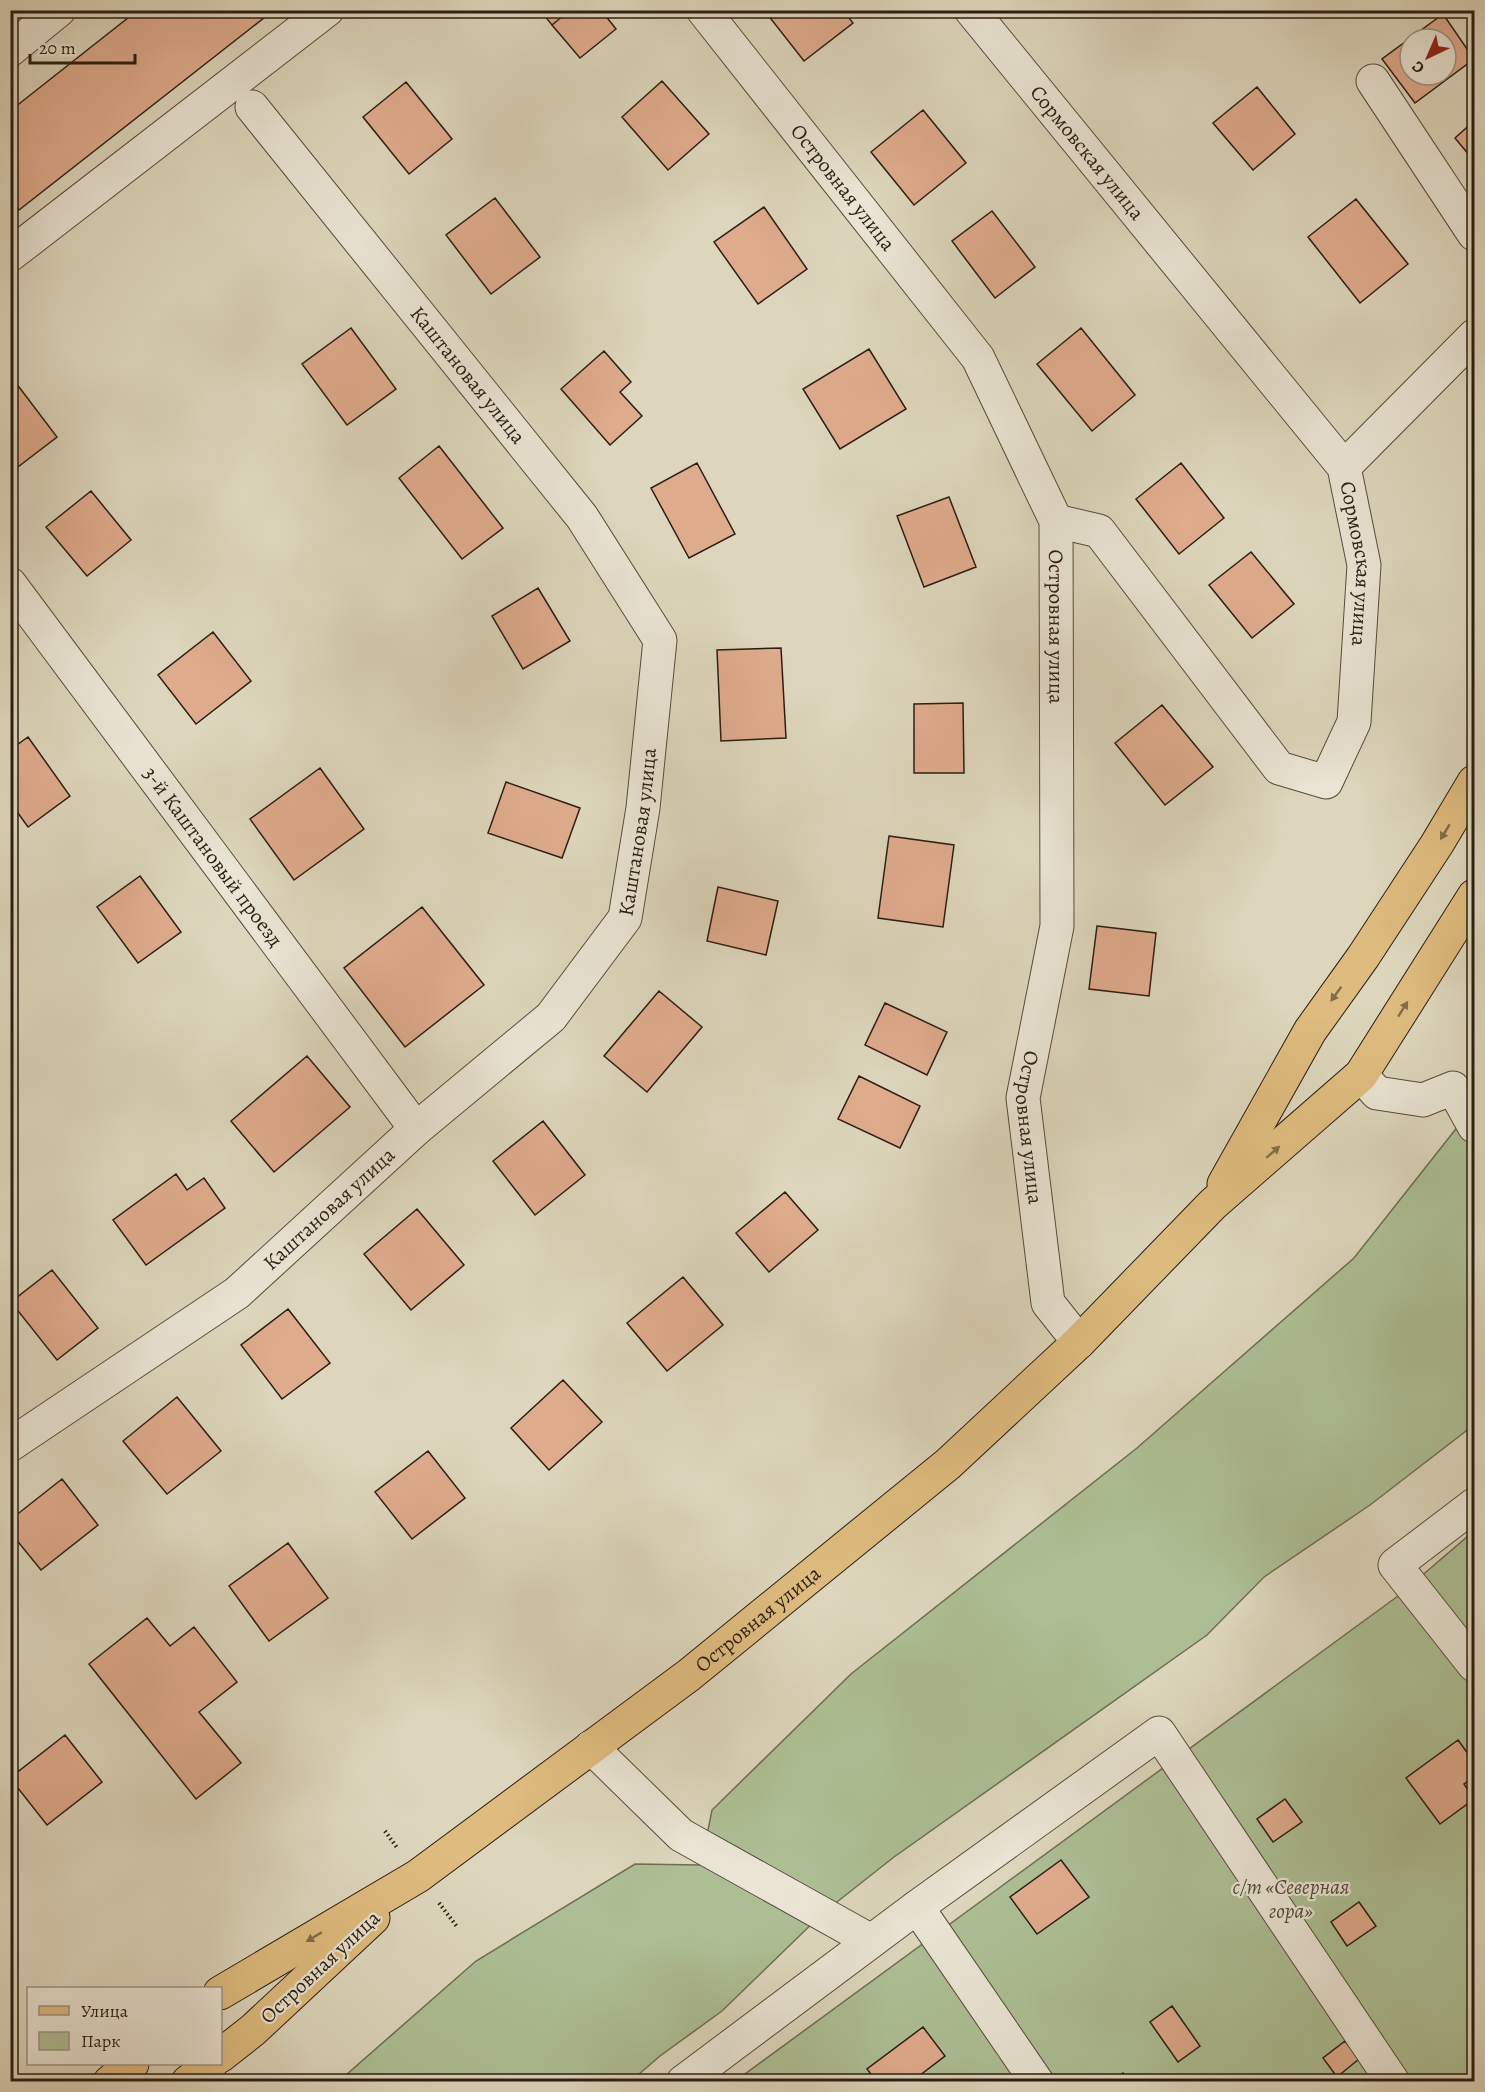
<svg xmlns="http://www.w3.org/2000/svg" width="1485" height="2092" viewBox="0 0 1485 2092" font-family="Alegreya,serif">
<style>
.green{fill:#adbe94;stroke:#6c6e53;stroke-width:1.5}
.building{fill:#dfab8d;stroke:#2c1d12;stroke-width:1.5;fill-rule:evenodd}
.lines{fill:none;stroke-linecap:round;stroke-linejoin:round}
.minor-casing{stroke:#584b3c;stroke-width:35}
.major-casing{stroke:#2c1d12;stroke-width:35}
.path{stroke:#2c1d12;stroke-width:4;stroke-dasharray:1.5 3;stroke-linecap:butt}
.minor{stroke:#e9e4d3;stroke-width:33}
.major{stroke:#debb7e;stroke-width:33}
.oneway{fill:#856c48}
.labels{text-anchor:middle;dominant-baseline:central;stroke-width:4.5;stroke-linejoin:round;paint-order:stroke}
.street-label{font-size:21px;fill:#2c1d12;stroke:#e9e4d3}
.park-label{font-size:21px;font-style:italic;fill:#534d39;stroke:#e9e4d3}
</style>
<rect width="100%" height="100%" fill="#ddd6bc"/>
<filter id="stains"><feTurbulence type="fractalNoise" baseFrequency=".00333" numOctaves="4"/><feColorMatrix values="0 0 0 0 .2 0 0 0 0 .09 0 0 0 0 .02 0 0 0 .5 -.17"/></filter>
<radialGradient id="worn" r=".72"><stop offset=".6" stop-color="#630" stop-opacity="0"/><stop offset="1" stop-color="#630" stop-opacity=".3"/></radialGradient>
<!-- green -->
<path class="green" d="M1474,1106V1421L1466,1431L1370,1505L1264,1577L1207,1635L894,1857L823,1913L722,2011L660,2056L631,2081L338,2082L476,1961L635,1864L701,1865L712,1810L851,1674L1137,1448L1354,1258Z
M1474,1531V2081L734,2082L1398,1596Z"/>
<!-- building -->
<path class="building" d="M138,10H274L19,210L10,199V111Z
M540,10H570L552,25Z
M570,10H601L616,29L580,58L552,25Z
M764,10H843L853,23L804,61Z
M1443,14L1474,59L1415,103L1382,59ZM1410,39H1446V75H1410Z
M662,81L709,134L668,170L622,117Z
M406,82L452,139L409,174L363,117Z
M1257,87L1295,134L1253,170L1213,123Z
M923,110L966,163L914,205L871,152Z
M1474,121V161L1455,138Z
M495,198L540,257L491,294L446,235Z
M1356,199L1408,264L1360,303L1308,237Z
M764,207L807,269L758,304L714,242Z
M992,211L1035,267L995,298L952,241Z
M351,328L396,389L347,425L302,364Z
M1081,328L1135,395L1092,431L1037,364Z
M869,349L906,409L840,449L803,389Z
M604,351L631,382L620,392L642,416L610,445L561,389Z
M16,383L57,437L10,473V387Z
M439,446L503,528L462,559L399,478Z
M697,463L735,534L689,558L651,488Z
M1181,463L1224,518L1179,554L1136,499Z
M91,491L131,540L87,576L46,527Z
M949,497L976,567L924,587L897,516Z
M1251,552L1294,604L1252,638L1209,585Z
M538,588L570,641L523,669L492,616Z
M213,632L251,681L196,724L158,675Z
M781,648L786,738L721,741L717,650Z
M963,703L964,773H914V704Z
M1162,705L1213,767L1165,805L1115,743Z
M28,737L70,796L28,827L10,802V750Z
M320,768L364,829L294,880L250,819Z
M506,782L580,808L562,858L488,833Z
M889,836L954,845L943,927L878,918Z
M140,876L181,932L138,963L97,907Z
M718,887L778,901L766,955L707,941Z
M422,907L484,985L405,1047L344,968Z
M1097,926L1156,933L1149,996L1089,989Z
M659,991L702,1027L647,1092L604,1056Z
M885,1003L947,1032L927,1075L865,1045Z
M307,1056L350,1107L274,1172L231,1121Z
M859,1076L920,1106L900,1148L838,1119Z
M543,1121L585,1175L535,1215L493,1161Z
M176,1174L187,1190L204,1178L225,1208L146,1265L113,1220Z
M785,1192L818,1230L769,1272L736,1233Z
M417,1209L464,1265L411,1310L364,1254Z
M52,1270L98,1328L57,1360L11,1302Z
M683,1277L723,1325L667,1371L627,1323Z
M288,1309L330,1363L282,1399L241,1345Z
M563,1380L602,1422L549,1470L511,1428Z
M177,1397L221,1451L167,1494L123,1441Z
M428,1451L465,1498L412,1539L375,1492Z
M62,1479L98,1525L41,1570L10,1532V1520Z
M288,1543L328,1598L269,1641L229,1586Z
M147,1618L170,1646L194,1627L237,1682L199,1712L241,1763L196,1799L89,1664Z
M65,1735L102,1782L47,1825L10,1778Z
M1458,1740L1474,1762V1777L1464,1784L1474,1799L1440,1824L1406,1778Z
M1285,1799L1302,1822L1273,1842L1257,1819Z
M1061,1860L1089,1897L1037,1934L1010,1897Z
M1359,1902L1376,1926L1347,1946L1331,1922Z
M1172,2006L1200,2046L1178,2062L1150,2022Z
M923,2027L945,2056L911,2082H877L867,2069Z
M1345,2041L1359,2059L1337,2077L1323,2058Z
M1123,2073L1129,2082H1111Z"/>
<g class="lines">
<!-- minor casing -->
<g class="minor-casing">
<g id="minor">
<path id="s1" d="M703,10L978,358L1056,521L1057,926L1023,1098L1048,1303L1079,1342"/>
<path id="s2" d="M971,10L1344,467L1364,565L1354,722L1326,782L1279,768L1099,531L1056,521"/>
<path d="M10,50L59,10"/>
<path d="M1373,81L1474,234"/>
<path d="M10,255L327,10"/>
<path d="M1344,467L1474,336"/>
<path id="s3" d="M10,584L416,1129"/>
<path d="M1361,1075L1377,1093L1423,1100L1453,1088L1474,1126"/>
<path id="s4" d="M10,1445L237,1293L416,1129L551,1017L625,918L643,808L660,640L582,517L252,107"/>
<path d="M1474,1505L1395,1565L1474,1665"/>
<path d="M591,1747L681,1835L871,1941"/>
<path d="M917,1907L1037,2082"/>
<path d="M683,2082L917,1907L1159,1733L1393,2082"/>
</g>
</g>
<!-- major casing -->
<g class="major-casing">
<g id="major">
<path d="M1224,1184L1310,1031L1363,957L1437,844L1474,782"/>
<path id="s5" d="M220,1993L418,1876L689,1675L948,1464L1079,1342L1213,1204L1361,1075L1474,896"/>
<path d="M220,2056L253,2030L373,1918"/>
<path d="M110,2082L132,2064"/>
<path d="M188,2082L211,2064"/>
</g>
</g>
<!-- path -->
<path class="path" d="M385,1831L398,1849
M439,1903L458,1928"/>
<!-- minor -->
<use href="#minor" class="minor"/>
<!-- major -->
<use href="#major" class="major"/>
</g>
<!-- one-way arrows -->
<defs><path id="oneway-solid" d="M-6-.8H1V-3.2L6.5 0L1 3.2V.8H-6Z" transform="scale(1.5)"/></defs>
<g class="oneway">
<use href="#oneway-solid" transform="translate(1445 832) rotate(121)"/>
<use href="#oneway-solid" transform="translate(1336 994) rotate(126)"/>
<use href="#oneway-solid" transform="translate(1403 1009) rotate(-58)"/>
<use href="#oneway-solid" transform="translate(1273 1152) rotate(-41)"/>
<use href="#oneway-solid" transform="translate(314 1937) rotate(149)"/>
</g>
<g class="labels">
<!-- street labels -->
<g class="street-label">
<text stroke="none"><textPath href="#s2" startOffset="184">Сормовская улица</textPath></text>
<text stroke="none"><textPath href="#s1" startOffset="226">Островная улица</textPath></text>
<text transform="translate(468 375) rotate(51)">Каштановая улица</text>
<text stroke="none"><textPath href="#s2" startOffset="688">Сормовская улица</textPath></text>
<text stroke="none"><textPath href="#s1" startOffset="730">Островная улица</textPath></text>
<text stroke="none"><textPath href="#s4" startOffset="902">Каштановая улица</textPath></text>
<text stroke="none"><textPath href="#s3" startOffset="340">3-й Каштановый проезд</textPath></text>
<text stroke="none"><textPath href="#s1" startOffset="1234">Островная улица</textPath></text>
<text stroke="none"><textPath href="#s4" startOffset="398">Каштановая улица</textPath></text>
<text stroke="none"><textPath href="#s5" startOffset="656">Островная улица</textPath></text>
<text transform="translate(320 1967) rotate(-43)">Островная улица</text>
</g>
<!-- park labels -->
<g class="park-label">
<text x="1291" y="1887">с/т «Северная<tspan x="1291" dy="24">гора»</tspan></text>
</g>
</g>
<!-- margin -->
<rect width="1485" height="2092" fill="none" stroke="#ddd6bc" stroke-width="36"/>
<rect x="12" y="12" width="1461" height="2068" fill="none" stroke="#2c1d12" stroke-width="3"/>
<rect x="18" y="18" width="1449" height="2056" fill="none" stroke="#2c1d12" stroke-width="1.5"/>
<!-- legend -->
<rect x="27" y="1987" width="195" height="78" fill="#e9e4d3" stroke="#9d9486" stroke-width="1.5"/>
<rect x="39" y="2006" width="30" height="9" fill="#debb7e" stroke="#9d9486" stroke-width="1.5"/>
<text x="81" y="2017" font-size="18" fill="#2c1d12">Улица</text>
<rect x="39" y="2032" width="30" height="18" fill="#adbe94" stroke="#9d9486" stroke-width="1.5"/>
<text x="81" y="2047" font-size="18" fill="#2c1d12">Парк</text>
<!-- north arrow -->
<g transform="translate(1428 57) rotate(224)"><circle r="28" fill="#e9e4d3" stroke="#9d9486" stroke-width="1.5"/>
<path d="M0-4.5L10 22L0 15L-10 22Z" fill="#8f2418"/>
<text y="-9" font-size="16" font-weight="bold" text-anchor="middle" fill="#2c1d12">С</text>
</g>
<!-- scale -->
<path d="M30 54v9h105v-9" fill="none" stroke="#2c1d12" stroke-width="3"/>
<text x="39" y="54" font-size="18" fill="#2c1d12" stroke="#e9e4d3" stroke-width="4.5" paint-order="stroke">20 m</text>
<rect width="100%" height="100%" filter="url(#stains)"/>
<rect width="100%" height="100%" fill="url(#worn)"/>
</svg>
